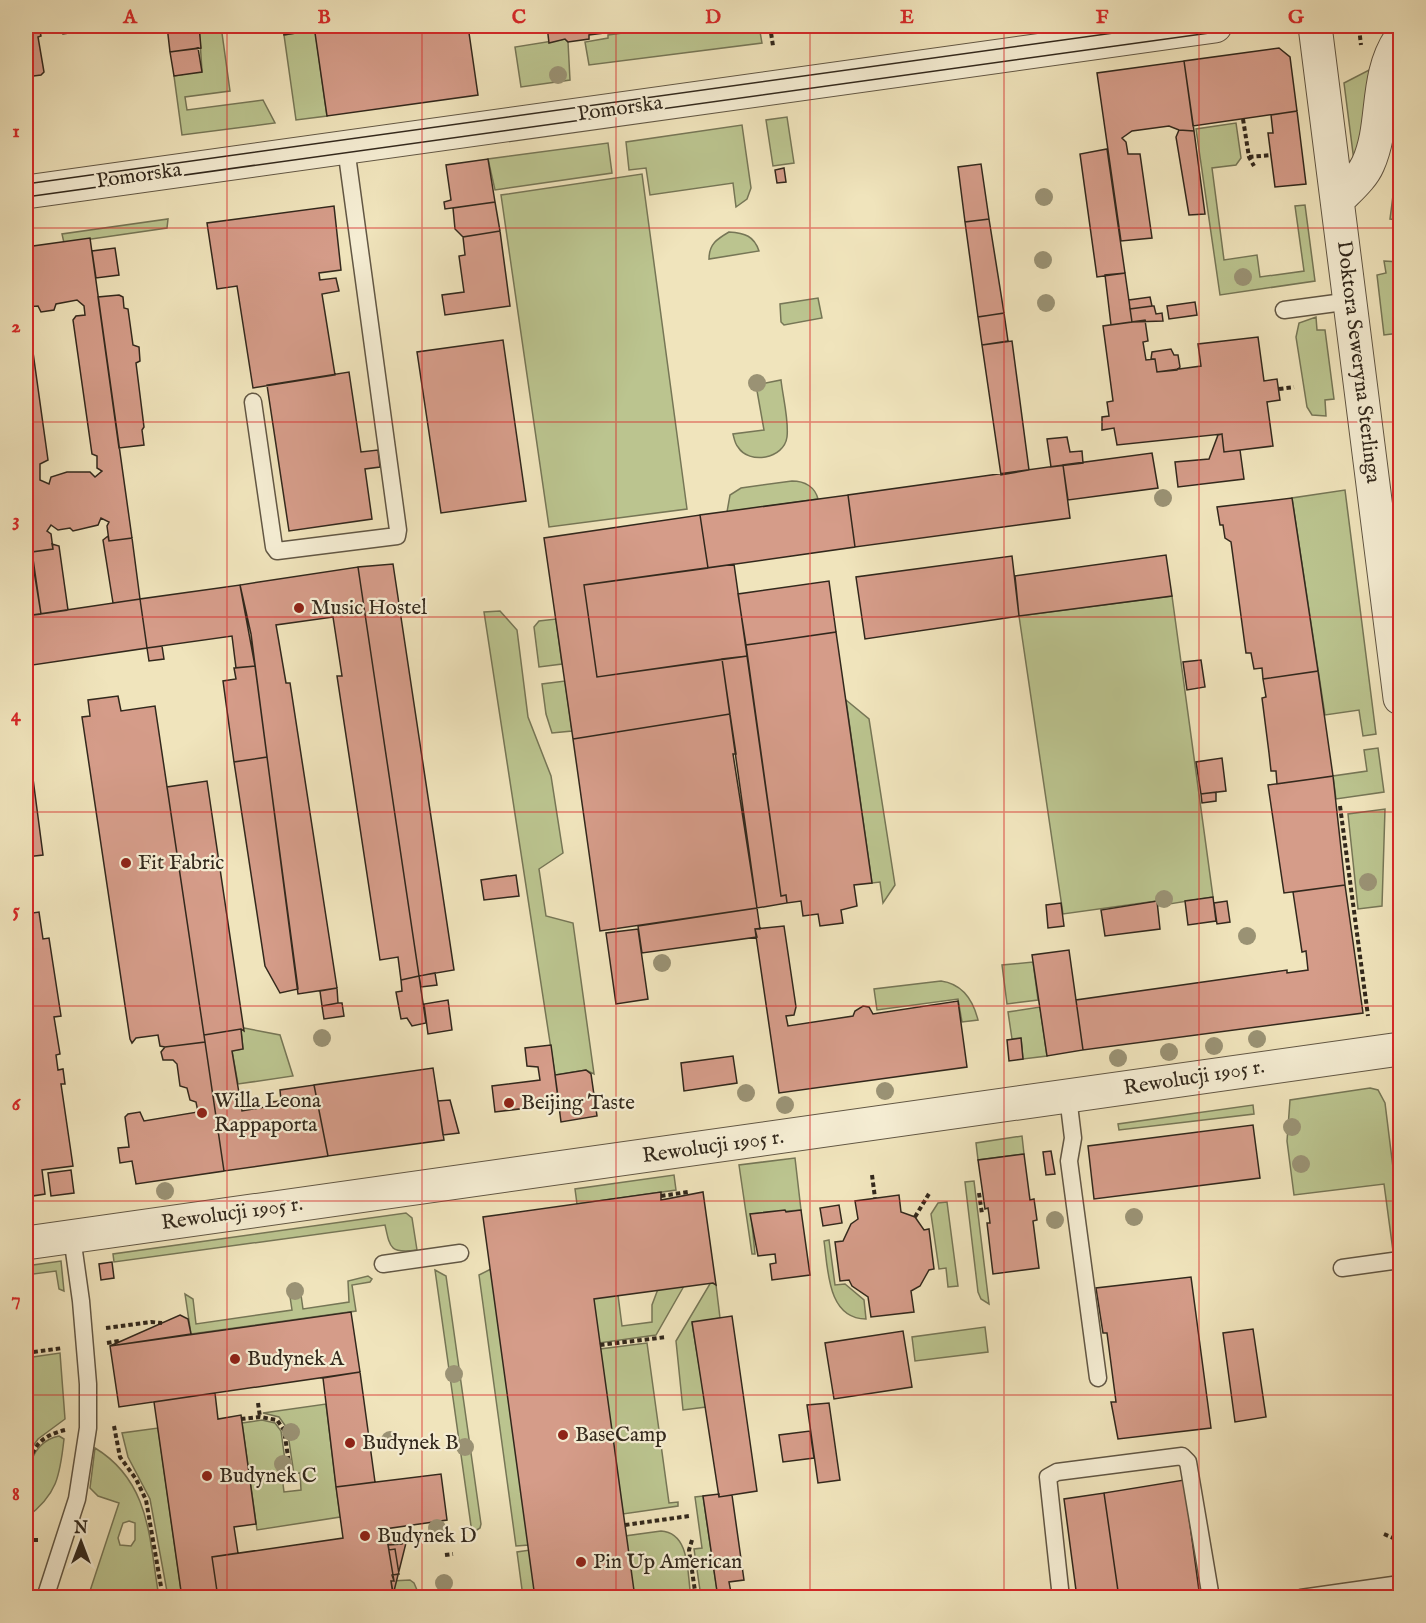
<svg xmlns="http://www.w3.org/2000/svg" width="1426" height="1623" viewBox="0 0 1426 1623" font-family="'IM FELL English',serif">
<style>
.green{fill:#bbc48f;stroke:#767656;stroke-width:1.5;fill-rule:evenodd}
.building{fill:#d59c89;stroke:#32281c;stroke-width:1.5}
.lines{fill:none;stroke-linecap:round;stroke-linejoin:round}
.service-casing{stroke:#625744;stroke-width:19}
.tertiary-casing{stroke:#625744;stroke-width:35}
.path{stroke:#32281c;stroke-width:4;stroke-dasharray:4.5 3;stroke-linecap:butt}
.service{stroke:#f5edd3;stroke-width:16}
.tertiary{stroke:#f5edd3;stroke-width:33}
.tram{stroke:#32281c;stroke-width:1.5}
.tree{fill:#9a9274}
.grid{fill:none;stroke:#d62828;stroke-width:1.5;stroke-opacity:0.55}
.poi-dot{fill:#8f2418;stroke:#f5edd3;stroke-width:2}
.labels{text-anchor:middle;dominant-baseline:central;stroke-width:4.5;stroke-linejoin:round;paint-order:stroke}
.street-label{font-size:21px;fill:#32281c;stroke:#f5edd3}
.poi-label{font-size:21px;fill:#32281c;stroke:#f5edd3;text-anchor:start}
.neatline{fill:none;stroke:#d62828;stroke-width:2}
.grid-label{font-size:20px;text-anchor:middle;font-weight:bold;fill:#d62828}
</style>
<rect width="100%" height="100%" fill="#f0e4bc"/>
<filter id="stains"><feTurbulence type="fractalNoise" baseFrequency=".00333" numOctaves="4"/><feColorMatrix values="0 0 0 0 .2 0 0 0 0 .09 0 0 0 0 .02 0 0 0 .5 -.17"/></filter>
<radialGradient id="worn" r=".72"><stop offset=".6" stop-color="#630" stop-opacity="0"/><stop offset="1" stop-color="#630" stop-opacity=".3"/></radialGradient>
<!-- green -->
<path class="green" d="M199,26H221L230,91L185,97L187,110L263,100L275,123L182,135L174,76L202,71Z
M674,26H759L762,43L589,65L585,42L608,38V35Z
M315,30L327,116L296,120L284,35Z
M565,39L568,42L570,80L521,87L515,47Z
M1371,69L1358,160L1354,161L1344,83Z
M787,117L794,163L773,166L766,120Z
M1236,123L1241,158L1236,165L1212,168L1224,260L1257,255L1260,277L1304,271L1295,206L1305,205L1315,281L1220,295L1196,129Z
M742,125L751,188L747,199L736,207L733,183L650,195L646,168L629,170L626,142Z
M1400,141V220L1390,219Z
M608,143L612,173L495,190L488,159Z
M642,174L687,509L549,527L501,195Z
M168,219L167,228L64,243L62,234Z
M729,232C745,233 754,236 759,251L709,259C709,244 717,239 729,232Z
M1384,261L1400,262V333L1384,335L1377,275L1386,273Z
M818,298L822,318L784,325L781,322L780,304Z
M1316,317L1317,330H1325L1334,399L1325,400L1326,416L1312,415L1307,407L1296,337L1299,323Z
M781,380C783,398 789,420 787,437C784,459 749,465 738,447C735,444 734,438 733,434L764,430L756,385Z
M792,481C805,481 815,487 818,499L727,512L730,495L741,488Z
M1345,490L1376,734L1363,736L1359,710L1325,715L1292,498Z
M1172,596L1213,897L1157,906L1156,901L1063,914L1019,616Z
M500,611L517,630L528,717L551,776L563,853L539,869L546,916L573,923L594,1074L586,1070L555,1075L484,612Z
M556,619L562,664L539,667L534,627L539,621Z
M565,681L572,731L552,733L546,714L542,684Z
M846,700L869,719L895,885L883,903L880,882L872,883Z
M1378,748L1384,792L1336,799L1333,776L1367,771L1364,750Z
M1385,809L1382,906L1358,909L1348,814Z
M1033,962L1038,1000L1007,1004L1002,965Z
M941,981C963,984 973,1000 978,1020L962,1022L958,999L877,1010L874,989Z
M1040,1007L1047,1056L1023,1059L1021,1038L1012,1039L1008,1012Z
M244,1028L280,1035L293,1076L238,1084L232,1051L243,1049L241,1031Z
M1370,1088L1378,1090L1385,1103L1400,1224V1250L1393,1251L1384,1184L1294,1195L1287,1141L1290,1100Z
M1253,1105L1254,1114L1119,1130L1118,1124Z
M1022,1136L1024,1154L978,1160L976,1143Z
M795,1158L801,1210L751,1214L755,1254H752L739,1165Z
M674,1175L676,1190L577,1204L575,1189Z
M974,1181L989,1304L981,1299L978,1292L965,1182Z
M947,1202L958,1286L948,1287L946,1268L939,1269L931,1214L938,1203Z
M406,1213L412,1218L417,1250C390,1254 390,1248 385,1225L114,1262L113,1254Z
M829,1240L835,1285L845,1284L864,1300L866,1319C827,1319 828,1268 824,1241Z
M61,1261L64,1291L59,1289L56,1271L26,1275V1266Z
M491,1269L529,1545L516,1546L479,1275Z
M435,1270L446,1276L481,1524L480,1528L472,1533Z
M368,1276L372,1279L370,1282L352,1285L356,1311L191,1334L185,1294L193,1299L196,1324L292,1310L289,1290L294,1286L300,1288L303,1309L349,1302L348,1281Z
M711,1282L716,1285L720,1318L692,1323L706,1407L683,1410L676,1341Z
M684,1286L656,1335L599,1343L593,1298L618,1295L622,1326L652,1322V1305L658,1289Z
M985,1327L988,1352L915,1361L912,1337Z
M647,1343L669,1503L678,1502V1506L623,1514L600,1349Z
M60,1353L65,1419L38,1439L26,1456V1358Z
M326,1404L340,1517L257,1530L242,1423L262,1420L275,1423L281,1431L287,1475L282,1476L284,1492L301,1490L300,1473L294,1474L287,1428L279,1417L263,1413Z
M158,1428L182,1597H168L150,1499L128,1457L122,1433Z
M59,1436L64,1439C60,1476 57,1495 26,1518C25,1491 23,1443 59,1436Z
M95,1448C151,1482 149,1540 159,1597H88L119,1503L98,1496L90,1488ZM129,1521L135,1523V1540L131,1546L120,1545L118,1538L123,1523Z
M703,1496L718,1597H701L694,1549L702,1548L695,1497Z
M661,1531C691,1533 687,1575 691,1597H634L625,1536Z
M530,1550L536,1597H523L517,1552Z
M410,1580L414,1583L420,1597H394L391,1581Z"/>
<!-- building -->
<path class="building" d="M26,26H39L41,36L38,37L44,72L41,75L26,77Z
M62,26H100L105,28L63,34Z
M167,26H199L201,48L170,52Z
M282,26H314L315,30L284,35Z
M314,26H468L478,95L327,116Z
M547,26H658L589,35V39L568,42L565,39L549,43Z
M198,48L202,72L174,76L170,52Z
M1279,48L1290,57L1297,111L1193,126L1184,61Z
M1184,61L1194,131L1179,130L1169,126L1132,131L1122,138L1126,142L1128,154H1140L1152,238L1121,241L1097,73Z
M1297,111L1306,184L1275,187L1268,133H1273L1271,115Z
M1179,130L1194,131L1205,214L1189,215L1176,137Z
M1107,149L1125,273L1097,277L1080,154Z
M488,159L495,202L445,209L444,202L451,200L446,165Z
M981,164L989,219L965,222L958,167Z
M784,168L786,182L777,183L775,170Z
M495,202L500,231L463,237L455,229L453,208Z
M334,206L341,270L319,273L320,280L336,278L339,291L322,294L335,375L253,388L237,286L217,289L207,223Z
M989,219L1004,313L978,317L965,222Z
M500,231L510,306L445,315L442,295L464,292L459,256L465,255L463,237Z
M90,238L132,538L109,541L107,526L109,522L101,518L98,525L73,531L70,528L58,530L51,525L47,531L51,534L53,549L32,552L26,511V325L31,338L48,460L40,464V480L49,484L51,477L67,472H90L95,477L102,471L97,468V456L92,454L73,320L76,316L85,315L84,306L77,300L56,304L54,310L41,312L38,306L26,307V247Z
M115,248L119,275L96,278L92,251Z
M1125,273L1132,322L1111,325L1105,275Z
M119,295L123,297L124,308L128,309L133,345L139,347L140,361L136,363L144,427L142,430L144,445L119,448L98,297Z
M1150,297L1152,306L1130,309L1129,300Z
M1195,302L1197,315L1169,319L1167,306Z
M1152,306H1154L1156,314L1162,313L1163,321L1132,322L1130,309Z
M1004,313L1008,341L982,345L978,317Z
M1145,320L1148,341L1143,342L1146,360L1155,359L1157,372L1201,366L1198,344L1258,337L1264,381L1277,379L1280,400L1267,402L1273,446L1224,452L1222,434L1117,445L1114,428L1102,430V417L1109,416L1107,402L1113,401L1103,326Z
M503,340L526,501L441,513L417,352Z
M1012,341L1029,470L1001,475L982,345Z
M1171,349L1174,355H1178L1180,367L1177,370L1157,372L1155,359H1151L1152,352Z
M349,372L361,452L378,450L380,467L365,469L372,519L289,531L267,385Z
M1222,434L1224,452L1240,450L1244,479L1178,487L1175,462L1209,459L1218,435Z
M1067,437L1070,452L1082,451L1083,463L1051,467L1047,439Z
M1152,453L1158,488L1068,500L1063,465Z
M1063,465L1070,518L855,547L848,495Z
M848,495L855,547L708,568L700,515Z
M1292,498L1318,671L1263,679L1262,668L1254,669L1251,653H1246L1231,542L1225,538L1223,525H1220L1217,507Z
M700,515L708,568L584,585L597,677L722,659L730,714L573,739L544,538Z
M26,522L41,614L26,616Z
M108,536L109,541L132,538L140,599L113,603L103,540Z
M52,544L59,546L68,610L41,614L32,552L53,549Z
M1166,555L1172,596L1019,616L1015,576Z
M1012,556L1019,616L865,639L856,577Z
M393,564L454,970L419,976L358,567Z
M734,564L747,656L597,677L584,585Z
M358,567L419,976L401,980L398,957L380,960L337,676H342L333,617L276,625L286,683H290L337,988L298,994L251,634L240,585Z
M829,581L836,632L746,645L738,594Z
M240,585L255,666L236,668L232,636L147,648L140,599Z
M140,599L147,648L26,666V616Z
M836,632L872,883L854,885L857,906L841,910L843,923L820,926L818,914L803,916L801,901L787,903L786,895L781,896L746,645Z
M162,646L164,659L149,661L147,648Z
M747,656L781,896L786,895L787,903L757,908L722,659Z
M1201,660L1205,687L1187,690L1183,662Z
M255,666L267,757L234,762L223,681L236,679L234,668Z
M1318,671L1333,776L1277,784L1276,771H1271L1269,753L1262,698L1266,697L1263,679Z
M118,696L121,711L155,706L205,1042L165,1047L160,1046L158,1035L136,1038L132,1043L130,1039L82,717L90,716L88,700Z
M730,714L736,754H733L757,908L600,931L573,739Z
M267,757L298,989L280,993L265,966L234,762Z
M1222,758L1226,791L1201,794L1196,762Z
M32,771L43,855L26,857V772Z
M1333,776L1345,885L1284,893L1268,785Z
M207,781L244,1031L241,1029L204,1035L167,787Z
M1216,792V801L1202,803L1201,794Z
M516,875L519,896L484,900L481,880Z
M1345,885L1363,1013L1083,1050L1076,1000L1287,970V973L1308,970L1306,951L1302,952L1293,892Z
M1213,897L1216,921L1188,925L1185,901Z
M1157,901L1160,929L1105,936L1101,910Z
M1227,901L1230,922L1217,924L1214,903Z
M1061,903L1064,926L1048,928L1046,905Z
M757,908L760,929H755L757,937L642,953L638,926Z
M39,912L43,939L49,938L61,1016L54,1017L60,1054L56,1055L58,1070L63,1069L65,1084H61L73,1166L42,1170L45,1194L26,1197V914Z
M784,926L796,1007L794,1015L786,1016L788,1026L853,1016L855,1011L863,1006L869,1007L873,1014L958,1001L967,1067L779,1093L755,929Z
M638,929L648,999L616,1004L606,933Z
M1069,950L1083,1050L1047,1056L1032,955Z
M435,973L437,985L421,987L419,976Z
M419,976L426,1023L412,1026L407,1018L401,1019L396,992L402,991L401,980Z
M337,988L338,1003L322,1006L320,991Z
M448,1000L452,1030L428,1034L424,1004Z
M338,1003H342L344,1016L324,1019L322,1006Z
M241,1029L243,1049L232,1051L242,1111L271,1106L270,1102L281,1101L280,1090L314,1085L328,1156L224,1171L204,1035Z
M1021,1038L1023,1059L1009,1061L1007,1040Z
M205,1042L224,1171L136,1184L132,1161L120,1163L118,1148L129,1147L125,1117L128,1114L140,1112L144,1121L198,1112L196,1102L190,1100L187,1088L180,1086L177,1064L173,1060H163L161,1052L165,1047Z
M551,1045L559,1104L495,1112L492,1086L540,1080L538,1067L527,1066L525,1048Z
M733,1056L737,1083L684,1091L681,1063Z
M433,1068L444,1140L328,1156L314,1085Z
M586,1070L591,1074L597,1116L561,1122L555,1075Z
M450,1100L459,1133L443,1135L438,1101Z
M1253,1125L1260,1178L1094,1199L1088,1146Z
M1051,1151L1055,1174L1046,1175L1043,1152Z
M1024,1154L1030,1200L1034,1199L1037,1220L1033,1221L1039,1268L993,1274L987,1223H990L989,1215L988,1208L985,1209L978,1160Z
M71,1170L74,1193L51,1196L48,1173Z
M661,1192V1200L703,1192L716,1285L713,1283L594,1299L635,1598H535L483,1217Z
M899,1195L901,1212L915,1217L924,1230L929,1229L934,1269L929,1270L920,1286L911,1291L914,1312L871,1317L868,1297L852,1286L849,1280L840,1281L835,1242L843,1241L851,1224L858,1219L855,1201Z
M839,1205L842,1223L823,1226L820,1208Z
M785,1210L786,1212L801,1210L810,1275L772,1280L770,1264L776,1263L775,1254L758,1256L750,1214Z
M112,1262L114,1278L101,1280L99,1264Z
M1191,1277L1211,1428L1118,1439L1111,1402H1116L1107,1333H1103L1096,1288Z
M351,1312L360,1372L119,1407L110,1346Z
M180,1315L188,1319L191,1334L110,1346Z
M732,1316L757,1491L719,1497L692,1322Z
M1253,1329L1266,1417L1235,1422L1223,1333Z
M903,1331L912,1387L834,1399L825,1343Z
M360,1372L375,1482L336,1487L323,1378Z
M215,1393L218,1419L241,1415L256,1524L234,1527L238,1553L212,1557L218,1598H182L154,1402Z
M829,1403L840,1480L818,1483L807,1405Z
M810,1431L814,1458L783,1462L779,1435Z
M441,1474L447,1520L385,1529L389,1550L395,1549L399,1574L392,1575L394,1581H391L394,1598H218L212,1557L343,1538L336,1487Z
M1184,1480L1200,1598H1119L1104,1493Z
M1104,1493L1119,1598H1077L1064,1499Z
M719,1494V1497L732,1495L744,1580L729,1582L732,1598H718L703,1496Z
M400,1532L407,1536L402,1544L388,1545L386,1534Z
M405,1538L407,1539L393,1595L391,1581H394L388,1545L402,1544Z"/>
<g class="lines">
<!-- service casing -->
<g class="service-casing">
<path id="service" d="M1284,310L1351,301
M253,402L274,547L277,551L397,536L398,530L346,148
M1068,1097L1073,1138L1069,1161L1098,1378
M383,1264L460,1253
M1342,1268L1400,1260
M45,1598L77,1499L88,1428V1384L81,1301L72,1237
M1061,1598L1048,1477L1057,1472L1182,1456L1188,1462L1211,1598
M1301,1598L1400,1584"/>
</g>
<!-- tertiary casing -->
<g class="tertiary-casing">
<path id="tertiary" d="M1315,26L1400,698
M26,192L1215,26
M1338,200C1348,189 1362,178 1368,164C1386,124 1374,78 1400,39
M26,1243L1400,1049"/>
</g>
<!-- path -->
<path class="path" d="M770,26L773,46
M1359,28L1361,45
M1243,119L1249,157L1254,166
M1249,157L1271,155
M1279,389L1294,387
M1340,806L1368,1016
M872,1175L875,1198
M979,1193L982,1214
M661,1196L688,1192
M915,1217L930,1192
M106,1328L151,1322L162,1323
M107,1343L119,1341
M600,1345L667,1337
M26,1353L63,1348
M258,1403L260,1417
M241,1419L260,1417L277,1420L284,1430L292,1483
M114,1426L120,1457L136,1479L146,1500L163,1598
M26,1475C32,1449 37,1437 65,1430
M625,1525L689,1516
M1384,1534L1400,1541
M26,1540H41
M692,1540L689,1550L696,1598
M445,1555L453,1554"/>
<!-- service -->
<use href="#service" class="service"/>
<!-- tertiary -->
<use href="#tertiary" class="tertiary"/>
<!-- tram -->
<path class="tram" d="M26,184L1164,26
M26,197L1260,26"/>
</g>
<!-- trees -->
<g class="tree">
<circle cx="558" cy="75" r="9"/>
<circle cx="1044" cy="197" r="9"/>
<circle cx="1043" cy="260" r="9"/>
<circle cx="1243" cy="277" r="9"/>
<circle cx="1046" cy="303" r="9"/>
<circle cx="757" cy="383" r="9"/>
<circle cx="1163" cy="498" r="9"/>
<circle cx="1368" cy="882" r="9"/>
<circle cx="1164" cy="899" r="9"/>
<circle cx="1247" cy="936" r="9"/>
<circle cx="662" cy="963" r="9"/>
<circle cx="322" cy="1038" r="9"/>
<circle cx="1257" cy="1039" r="9"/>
<circle cx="1214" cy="1046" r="9"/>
<circle cx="1169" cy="1052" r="9"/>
<circle cx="1118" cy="1058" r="9"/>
<circle cx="885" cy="1091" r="9"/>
<circle cx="746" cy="1093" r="9"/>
<circle cx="785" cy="1105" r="9"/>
<circle cx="1292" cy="1127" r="9"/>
<circle cx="1301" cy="1164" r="9"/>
<circle cx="165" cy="1191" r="9"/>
<circle cx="1134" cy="1217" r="9"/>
<circle cx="1055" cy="1220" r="9"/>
<circle cx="295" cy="1291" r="9"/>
<circle cx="454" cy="1374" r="9"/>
<circle cx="291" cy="1432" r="9"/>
<circle cx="390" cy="1440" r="9"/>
<circle cx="465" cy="1447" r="9"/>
<circle cx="283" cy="1464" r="9"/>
<circle cx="437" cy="1528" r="9"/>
<circle cx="444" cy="1583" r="9"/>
</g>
<!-- grid -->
<path class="grid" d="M227,26V1598M422,26V1598M616,26V1598M810,26V1598M1004,26V1598M1199,26V1598M26,228H1400M26,422H1400M26,617H1400M26,812H1400M26,1006H1400M26,1201H1400M26,1395H1400"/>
<!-- markers -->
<g class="poi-dot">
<circle cx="299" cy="608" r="6"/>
<circle cx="126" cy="863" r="6"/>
<circle cx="509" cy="1103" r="6"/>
<circle cx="202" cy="1113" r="6"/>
<circle cx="235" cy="1359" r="6"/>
<circle cx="563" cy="1435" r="6"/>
<circle cx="350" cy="1443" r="6"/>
<circle cx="207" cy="1476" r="6"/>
<circle cx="365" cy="1536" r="6"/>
<circle cx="581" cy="1562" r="6"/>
</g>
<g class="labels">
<!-- street labels -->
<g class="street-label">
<text transform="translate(620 109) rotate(-8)">Pomorska</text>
<text transform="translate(139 176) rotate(-8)">Pomorska</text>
<text transform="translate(1358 362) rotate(83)">Doktora Seweryna Sterlinga</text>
<text transform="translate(1194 1078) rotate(-9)">Rewolucji 1905 r.</text>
<text transform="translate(713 1147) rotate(-8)">Rewolucji 1905 r.</text>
<text transform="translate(232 1214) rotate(-8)">Rewolucji 1905 r.</text>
</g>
<!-- poi labels -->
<g class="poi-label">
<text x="311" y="608">Music Hostel</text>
<text x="138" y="863">Fit Fabric</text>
<text x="214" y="1101">Willa Leona<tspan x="214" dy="24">Rappaporta</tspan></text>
<text x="521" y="1103">Beijing Taste</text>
<text x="247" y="1359">Budynek A</text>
<text x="575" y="1435">BaseCamp</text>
<text x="362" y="1443">Budynek B</text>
<text x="219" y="1476">Budynek C</text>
<text x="377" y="1536">Budynek D</text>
<text x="593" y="1562">Pin Up American</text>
</g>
</g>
<!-- margin -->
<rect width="1426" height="1623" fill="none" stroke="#f0e4bc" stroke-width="66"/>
<!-- north arrow -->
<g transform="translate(81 1542)" stroke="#f5edd3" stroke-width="4.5" paint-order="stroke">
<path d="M0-4.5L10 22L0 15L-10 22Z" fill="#32281c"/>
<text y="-9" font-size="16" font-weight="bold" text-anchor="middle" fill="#32281c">N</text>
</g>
<rect x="33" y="33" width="1360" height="1557" class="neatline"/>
<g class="grid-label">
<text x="130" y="23">A</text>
<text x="324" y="23">B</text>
<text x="519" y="23">C</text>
<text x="713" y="23">D</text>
<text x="907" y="23">E</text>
<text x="1102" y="23">F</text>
<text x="1296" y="23">G</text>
<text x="16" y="137">1</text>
<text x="16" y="332">2</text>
<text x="16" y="526">3</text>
<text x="16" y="721">4</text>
<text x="16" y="916">5</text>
<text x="16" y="1110">6</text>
<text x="16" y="1305">7</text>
<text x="16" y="1500">8</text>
</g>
<rect width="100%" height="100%" filter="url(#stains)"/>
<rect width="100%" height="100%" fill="url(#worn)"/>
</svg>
